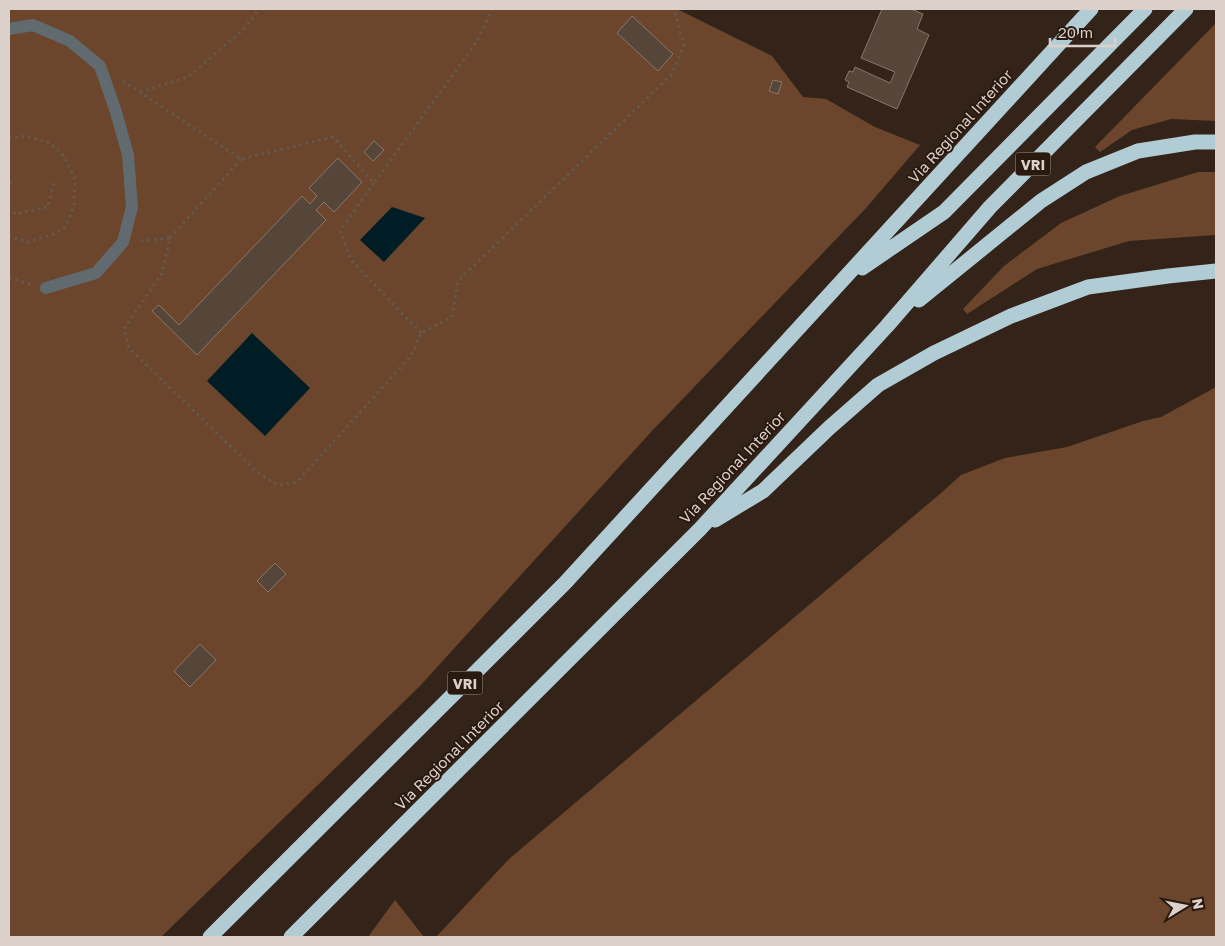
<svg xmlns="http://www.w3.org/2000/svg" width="1225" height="946" viewBox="0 0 1225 946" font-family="'Golos Text',sans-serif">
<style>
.green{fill:#6b462c}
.water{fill:#001c24}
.building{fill:#564539;stroke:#8a776a}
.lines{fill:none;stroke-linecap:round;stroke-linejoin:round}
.path{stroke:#66584e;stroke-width:3;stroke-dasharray:2.5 4;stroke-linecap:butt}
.minor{stroke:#616b6f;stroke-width:12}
.highway{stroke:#b1ccd4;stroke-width:15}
.labels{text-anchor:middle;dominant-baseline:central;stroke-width:4;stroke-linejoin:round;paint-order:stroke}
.shield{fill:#29190f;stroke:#a69a92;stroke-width:1}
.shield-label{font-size:14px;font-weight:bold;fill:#dbd1ca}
.street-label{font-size:15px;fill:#dbd1ca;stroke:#29190f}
</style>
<rect width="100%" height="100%" fill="#332318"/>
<!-- green -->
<path class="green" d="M9,9H677L772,56L803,97L826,99L875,127L920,145L867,207L651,432L419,687L161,937H9Z
M1216,23V121L1171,119L1132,130L1100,152L1095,147Z
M1198,172H1216V235L1129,241L1037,269L967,314L963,309L1004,266L1061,223L1120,196Z
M1216,387V937H436L509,859L941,493L961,475L1005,458L1067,447L1143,421L1161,417Z
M395,900L424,937H368Z"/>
<!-- water -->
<path class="water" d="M392,207L425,218L384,262L360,240Z
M252,333L310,388L265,436L207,381Z"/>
<!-- building -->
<path class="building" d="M882,9H911L923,14L917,29L929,35L897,109L847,87L849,82L845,80L849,71L853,72L855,67L890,83L895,72L861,58Z
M632,16L673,54L658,71L617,33Z
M773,80L782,82L778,94L769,91Z
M374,141L384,150L373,161L364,152Z
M338,158L362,182L334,212L324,202L316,210L326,220L197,355L152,311L159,305L179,325L302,196L310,204L317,196L309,188Z
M275,563L286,574L268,592L257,581Z
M200,644L216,660L190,687L174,671Z"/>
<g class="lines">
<!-- path -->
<path class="path" d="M123,81L241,159L333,137L374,183L474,46L493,9
M140,92L188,77L245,28L259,9
M9,139L11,138L27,136L50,143L64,156L75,179L74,206L66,226L54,234L28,242L9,236
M9,183L11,182L9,186
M374,183L340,231L351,260L421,333
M9,207L15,214L48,207L54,182
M170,238L241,159
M141,241L170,238L162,273L124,329L129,348L258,473L278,485L297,482L411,356L421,333L452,317L458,281L672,74L684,45L674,9
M9,278L30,284"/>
<!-- minor -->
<path class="minor" d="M9,29L33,25L70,41L100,66L116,112L128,155L132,207L123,242L96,273L46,288"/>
<!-- highway -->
<path class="highway" d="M862,268L944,212L1145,9
M919,300L1041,201L1086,172L1138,151L1195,142H1216
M715,520L763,491L829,428L878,385L934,353L1011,316L1088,287L1168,276L1216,271
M210,937L565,583L1091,9
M291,937L700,529L887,326L990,207L1186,9"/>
</g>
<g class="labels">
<!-- shield labels -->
<g class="shield">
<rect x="1015.5" y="152.5" width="35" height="23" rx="4"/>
<rect x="447.5" y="671.5" width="35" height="23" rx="4"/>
</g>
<g class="shield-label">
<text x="1033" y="164">VRI</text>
<text x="465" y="683">VRI</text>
</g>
<!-- street labels -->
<g class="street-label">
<text transform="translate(960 126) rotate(-48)">Via Regional Interior</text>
<text transform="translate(732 467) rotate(-47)">Via Regional Interior</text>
<text transform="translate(449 755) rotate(-45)">Via Regional Interior</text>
</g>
</g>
<!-- border -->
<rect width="1225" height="946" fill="none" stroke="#dbd1ca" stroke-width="20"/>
<!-- north arrow -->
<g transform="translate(1185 906) rotate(80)" stroke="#29190f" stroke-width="4" paint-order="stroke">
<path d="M0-4L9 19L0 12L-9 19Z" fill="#dbd1ca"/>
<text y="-8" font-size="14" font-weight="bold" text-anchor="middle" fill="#dbd1ca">N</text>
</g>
<!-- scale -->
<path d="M1050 38v8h65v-8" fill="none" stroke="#dbd1ca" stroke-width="2.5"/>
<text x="1058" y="38" font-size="15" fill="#dbd1ca" stroke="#29190f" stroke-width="4" paint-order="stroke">20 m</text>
</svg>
